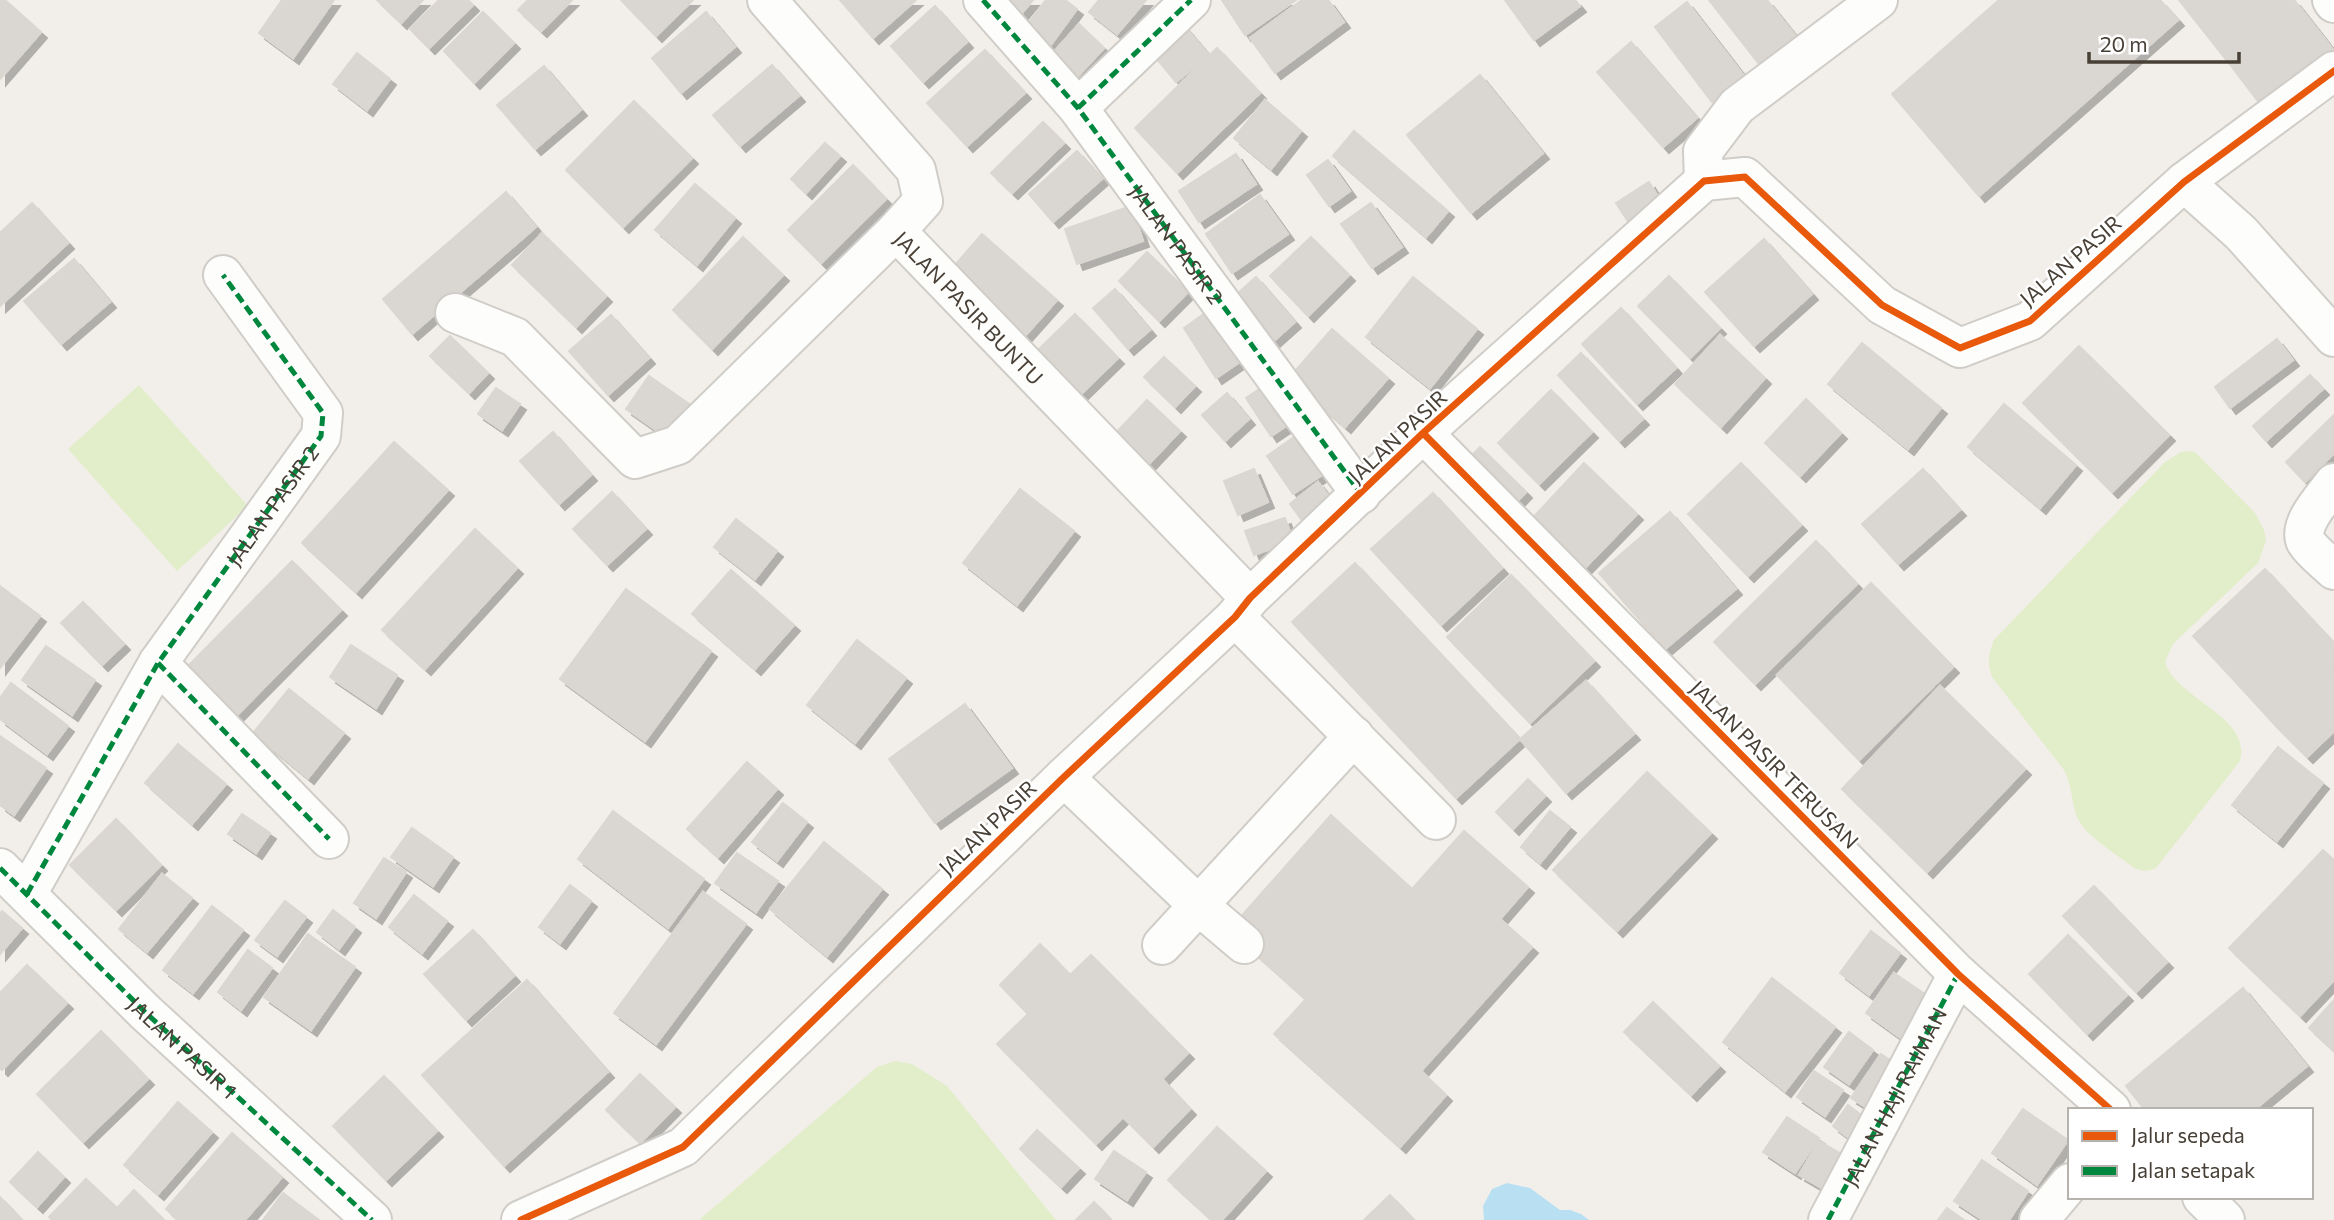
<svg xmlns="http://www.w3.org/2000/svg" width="2334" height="1220" viewBox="0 0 2334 1220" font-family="Commissioner,sans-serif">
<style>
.green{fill:#e2edc9}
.water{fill:#b9e0f2}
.building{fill:#dad6d1;stroke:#dad6d0;stroke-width:2;filter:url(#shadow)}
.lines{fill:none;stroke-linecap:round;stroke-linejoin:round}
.minor-casing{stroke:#d0cdc8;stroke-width:42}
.minor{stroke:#fdfdfc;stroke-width:38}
.quiet{stroke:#00873e;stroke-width:5;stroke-dasharray:10 5;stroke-linecap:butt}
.cycleway-casing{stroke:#fff;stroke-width:11}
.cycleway{stroke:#e8590c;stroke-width:7}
.labels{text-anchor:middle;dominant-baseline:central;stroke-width:5;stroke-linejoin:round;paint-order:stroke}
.street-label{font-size:21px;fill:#484036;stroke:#fff}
</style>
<defs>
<filter id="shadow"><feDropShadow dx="6" dy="6" stdDeviation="0" flood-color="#0004"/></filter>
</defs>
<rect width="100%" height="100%" fill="#f2efea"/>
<!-- green -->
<path class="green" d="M139,385L248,506L177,571L68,449Z
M2188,451L2195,452L2255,513L2264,530L2266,541L2258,563L2173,644L2165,662C2177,700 2252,716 2240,761L2156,868C2148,872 2142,871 2134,868C2118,855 2085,836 2077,817C2071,801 2073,788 2064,770L1992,677C1987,663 1988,655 1994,640L2165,462L2181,452Z
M895,1061L912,1064L947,1086L1056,1220H699L877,1067Z"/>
<!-- water -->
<path class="water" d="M1507,1183L1530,1188L1560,1210H1570L1581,1214L1589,1220H1484L1483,1206L1492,1189Z"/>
<!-- building -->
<path class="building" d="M0,0H5L41,32L0,79Z
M282,0H334L293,58L259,33Z
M377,0H423L401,23Z
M439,0H468L473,5L429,48L410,29Z
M528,0H572L541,31L518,10Z
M621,0H693L656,36Z
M840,0H916L873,38Z
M993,0H1033L1016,20Z
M1046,0H1065L1077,9L1047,50L1022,31Z
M1099,0H1146L1117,34L1089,12Z
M1222,0H1296L1245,35Z
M1302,0H1328L1344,22L1275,73L1250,38Z
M1505,0H1575L1580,6L1534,40Z
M1709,0H1767L1799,40L1763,69Z
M1999,0H2160L2178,20L1979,196L1892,94Z
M2179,0H2294L2299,6L2228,62Z
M1687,2L1745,77L1712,102L1655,27Z
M935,6L967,42L923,82L891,46Z
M2299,6L2334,51V54L2264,109L2228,62Z
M483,12L514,43L474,83L444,51Z
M706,12L735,47L681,93L652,58Z
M1179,20L1209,55L1176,82L1147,47Z
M1079,24L1104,48L1067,88L1042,65Z
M1631,42L1697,118L1663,147L1597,72Z
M1217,48L1260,93L1177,173L1135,128Z
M985,50L1025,93L967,146L927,103Z
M357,53L390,79L367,110L333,84Z
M772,65L799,96L740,146L713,115Z
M544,66L581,110L535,149L497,105Z
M1480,75L1543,153L1471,213L1407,135Z
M1265,100L1301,131L1271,169L1234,138Z
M634,101L692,158L623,227L566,170Z
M1043,122L1064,143L1012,193L991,173Z
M1354,131L1448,211L1426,237L1333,156Z
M825,143L840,156L806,193L791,179Z
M1077,151L1102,179L1053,222L1029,194Z
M1236,154L1256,184L1199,222L1179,191Z
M1328,160L1350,191L1329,206L1307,175Z
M853,165L886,199L821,263L788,230Z
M1649,182L1665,208L1633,229L1616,203Z
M695,184L735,218L697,265L655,230Z
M506,192L536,227L477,278L448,243Z
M1260,195L1288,234L1232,273L1206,234Z
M32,203L68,243L0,306V233Z
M1371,203L1402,247L1372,268L1341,224Z
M1131,206L1143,241L1077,264L1065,229Z
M542,233L606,296L576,327L512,265Z
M982,234L1057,300L1024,337L949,272Z
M743,237L783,275L712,349L673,310Z
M1311,237L1349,275L1308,316L1270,276Z
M1764,239L1812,294L1754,346L1705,292Z
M448,243L477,278L412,334L383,299Z
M1147,252L1188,292L1159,321L1119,281Z
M74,259L110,302L61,344L24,301Z
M1669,276L1720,328L1690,358L1638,306Z
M1256,277L1295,322L1268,346L1228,302Z
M1413,277L1477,329L1430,388L1366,337Z
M1115,289L1150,330L1128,349L1093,308Z
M1621,308L1676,368L1637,404L1582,344Z
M1208,311L1241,361L1216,378L1184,328Z
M1075,314L1118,358L1080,395L1038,350Z
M611,315L649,358L608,395L569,351Z
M1332,329L1388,378L1345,427L1289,378Z
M1720,335L1765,378L1721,427L1675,384Z
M450,336L488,373L469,393L430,356Z
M2277,339L2293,360L2230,408L2215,387Z
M1862,343L1941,408L1908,449L1828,384Z
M2079,346L2169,435L2112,492L2023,403Z
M1581,353L1643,419L1619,441L1558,375Z
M1164,357L1195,386L1175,407L1144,377Z
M2310,375L2323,389L2266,441L2253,426Z
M649,376L695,408L672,441L626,409Z
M1264,386L1289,424L1271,436L1246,398Z
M496,388L520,404L502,430L478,414Z
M1551,390L1592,432L1539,484L1498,443Z
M1227,393L1249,419L1225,441L1202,415Z
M1806,399L1841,433L1800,476L1765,443Z
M1147,400L1180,431L1144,469L1111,438Z
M2004,404L2076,465L2040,508L1968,447Z
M2334,415V453L2305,482L2286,462Z
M553,432L591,475L559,504L520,461Z
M1297,435L1322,475L1293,494L1267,456Z
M394,442L448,490L356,592L302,543Z
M1480,447L1526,492L1507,512L1460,468Z
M1584,463L1637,514L1578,575L1526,525Z
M1741,463L1801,525L1748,576L1688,514Z
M1254,469L1268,502L1238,515L1224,481Z
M1923,469L1960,510L1898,564L1862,524Z
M1318,482L1338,508L1309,530L1290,504Z
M1020,489L1074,531L1017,605L963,563Z
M612,492L646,529L607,565L573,529Z
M1433,493L1502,568L1441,625L1371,549Z
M1670,512L1702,549L1631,610L1599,573Z
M1285,518L1293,541L1254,555L1245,531Z
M736,519L777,551L755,579L714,547Z
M475,529L517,568L425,669L382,630Z
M1816,541L1857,584L1755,684L1714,642Z
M1702,549L1736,589L1665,649L1631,610Z
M292,561L341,610L236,716L187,667Z
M1355,563L1520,739L1456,798L1292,622Z
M2265,569L2316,624L2244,691L2193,636Z
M731,570L794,625L755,669L692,614Z
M1511,575L1594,661L1530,723L1447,637Z
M1871,583L1953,667L1859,760L1777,675Z
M0,586L40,616L0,668Z
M626,589L711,651L645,741L560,679Z
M83,602L124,644L102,665L61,623Z
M2316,624L2334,643V669L2275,725L2244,691Z
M857,640L906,678L855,743L807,705Z
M351,645L397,675L376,708L330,677Z
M46,646L95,680L72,715L22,680Z
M2334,669V731L2307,757L2275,725Z
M1586,681L1634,734L1566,793L1520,739Z
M11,683L68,726L47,754L0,719V698Z
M1940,686L2025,769L1927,872L1842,789Z
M289,689L344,733L308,778L253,733Z
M965,704L1012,768L935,823L889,759Z
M0,736L46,768L14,815L0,805Z
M178,744L226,784L192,824L145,783Z
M2278,747L2323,783L2277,841L2232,805Z
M747,762L777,789L718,857L687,829Z
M1647,772L1711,833L1617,931L1553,870Z
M1528,779L1545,796L1513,829L1496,812Z
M783,803L807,822L777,861L752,842Z
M613,811L704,879L668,928L578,859Z
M1550,811L1570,827L1540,863L1521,847Z
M242,814L270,833L256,853L228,834Z
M1331,815L1412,889L1464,831L1528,887L1500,919L1532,947L1421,1071L1446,1095L1400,1147L1274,1034L1306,999L1229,930Z
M116,819L161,865L116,910L70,865Z
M412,828L453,857L433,886L391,857Z
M824,842L882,889L827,956L770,909Z
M2323,850L2334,860V961L2274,902Z
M737,853L778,881L756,912L715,883Z
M384,858L406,872L376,918L354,903Z
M162,874L192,898L147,952L119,929Z
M570,885L591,901L560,943L539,927Z
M2094,886L2167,962L2136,992L2063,916Z
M703,892L746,924L656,1044L614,1013Z
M414,895L447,921L422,953L389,927Z
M285,901L306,917L277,956L255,940Z
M2274,902L2334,961V980L2300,1016L2229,948Z
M212,906L243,930L193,993L163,970Z
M333,910L355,927L339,949L317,932Z
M2,911L22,928L0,954V914Z
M473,930L514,976L466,1020L424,974Z
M1871,931L1900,953L1869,995L1840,973Z
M308,934L355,967L311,1030L264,997Z
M2068,935L2127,995L2087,1034L2029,974Z
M1040,944L1070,975L1091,955L1188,1053L1162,1079L1190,1109L1153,1147L1123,1117L1096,1144L997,1044L1028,1014L1000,985Z
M248,950L272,968L241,1010L218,992Z
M27,965L67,1003L2,1070L0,1068V993Z
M1894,973L1941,1005L1912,1046L1866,1013Z
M1772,978L1835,1027L1785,1091L1723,1042Z
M527,980L608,1072L504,1166L422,1075Z
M2243,988L2307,1066L2254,1110H2145L2126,1086Z
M2334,1000V1051L2309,1028Z
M1653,1002L1719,1066L1691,1095L1624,1032Z
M101,1031L148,1079L83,1142L37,1094Z
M1849,1032L1873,1050L1849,1084L1824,1067Z
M1881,1054L1905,1070L1877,1114L1851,1098Z
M1814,1071L1843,1090L1825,1116L1797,1097Z
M640,1074L675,1107L640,1143L606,1110Z
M384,1076L437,1131L386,1180L333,1126Z
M178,1102L212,1132L158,1194L124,1165Z
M1848,1105L1877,1127L1861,1147L1833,1126Z
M2023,1109L2068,1140L2037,1185L1992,1153Z
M1787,1117L1819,1138L1795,1173L1763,1152Z
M1217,1127L1266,1171L1222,1220H1212L1168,1180Z
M1037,1130L1079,1168L1061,1187L1020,1149Z
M232,1133L282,1177L245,1220H178L166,1209Z
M1819,1141L1857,1163L1837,1197L1799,1175Z
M1114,1151L1146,1172L1127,1200L1095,1179Z
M38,1152L64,1177L37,1207L10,1182Z
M1982,1160L2028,1191L2009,1220H1983L1954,1201Z
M86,1179L117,1208L134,1190L164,1220H52L49,1217Z
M283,1193L319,1220H263Z
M1390,1195L1414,1220H1364Z
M0,1197L22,1220H0Z
M1094,1202L1111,1220H1076Z
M1947,1208L1964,1220H1938Z"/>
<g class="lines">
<!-- minor casing -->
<g class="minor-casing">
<g id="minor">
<path id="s1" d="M767,0L916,170L923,201L896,231L1250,598"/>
<path id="s2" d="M983,0L1078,108L1361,494"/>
<path d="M2332,0L2334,3"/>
<path d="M1078,108L1191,0"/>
<path d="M1704,181L1703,151L1737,106L1878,0"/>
<path d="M2184,182L2241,233L2334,337"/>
<path d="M455,313L515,337L635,459L678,445L896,231"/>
<path d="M1423,433L1958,974L2111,1110"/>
<path d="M2334,483C2324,497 2297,525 2306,542C2312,552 2326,562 2334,570"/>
<path d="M1235,617L1436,820"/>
<path d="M158,663L329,839"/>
<path d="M1064,777L1198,905L1244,944"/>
<path d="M0,868L145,1012L372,1220"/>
<path d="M27,894L158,663L321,436L323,413L223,275"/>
<path d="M1162,945L1354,736"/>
<path d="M2202,1197L2225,1220"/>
<path d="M521,1220L683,1147L1064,777L1235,617L1250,598L1423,433L1704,181L1745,177L1882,305L1960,348L2030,321L2184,182L2334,71"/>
<path id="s3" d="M1828,1220L1958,974"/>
<path d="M2039,1220L2070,1183"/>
</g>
</g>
<!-- minor -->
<use href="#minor" class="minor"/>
<!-- quiet -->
<g class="quiet">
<path d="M983,0L1078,108L1361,494"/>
<path d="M1078,108L1191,0"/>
<path d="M158,663L329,839"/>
<path id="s4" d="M0,868L145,1012L372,1220"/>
<path id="s5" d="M27,894L158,663L321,436L323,413L223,275"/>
<path d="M1828,1220L1958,974"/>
</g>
<!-- cycleway casing -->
<g class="cycleway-casing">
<path id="cycleway" d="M1423,433L1958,974L2111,1110
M521,1220L683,1147L1064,777L1235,617L1250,598L1423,433L1704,181L1745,177L1882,305L1960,348L2030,321L2184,182L2334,71"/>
</g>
<!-- cycleway -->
<use href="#cycleway" class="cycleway"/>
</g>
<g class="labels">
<!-- street labels -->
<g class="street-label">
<text stroke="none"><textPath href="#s2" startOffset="312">JALAN PASIR 2</textPath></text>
<text transform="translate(2070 260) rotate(-41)">JALAN PASIR</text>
<text stroke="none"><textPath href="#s1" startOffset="404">JALAN PASIR BUNTU</textPath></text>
<text transform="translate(1397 436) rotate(-43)">JALAN PASIR</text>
<text stroke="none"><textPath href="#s5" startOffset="460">JALAN PASIR 2</textPath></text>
<text transform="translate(1775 764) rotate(45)">JALAN PASIR TERUSAN</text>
<text transform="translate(987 827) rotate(-44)">JALAN PASIR</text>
<text stroke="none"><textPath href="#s4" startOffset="256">JALAN PASIR 1</textPath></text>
<text stroke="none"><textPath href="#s3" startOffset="140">JALAN HAJI RAIMAN</textPath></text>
</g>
</g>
<!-- legend -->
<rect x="2068" y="1108" width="245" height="91" fill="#ffffff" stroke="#b6b3af" stroke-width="2"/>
<rect x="2082" y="1131" width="35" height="10" fill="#e8590c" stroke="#b6b3af" stroke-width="2"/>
<text x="2131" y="1143" font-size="21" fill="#484036">Jalur sepeda</text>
<rect x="2082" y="1166" width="35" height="10" fill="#00873e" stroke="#b6b3af" stroke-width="2"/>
<text x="2131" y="1178" font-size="21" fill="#484036">Jalan setapak</text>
<!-- scale -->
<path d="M2089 52v10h150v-10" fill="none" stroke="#484036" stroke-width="3.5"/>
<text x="2100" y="52" font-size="21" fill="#484036" stroke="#ffffff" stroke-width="5" paint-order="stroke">20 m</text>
</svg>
